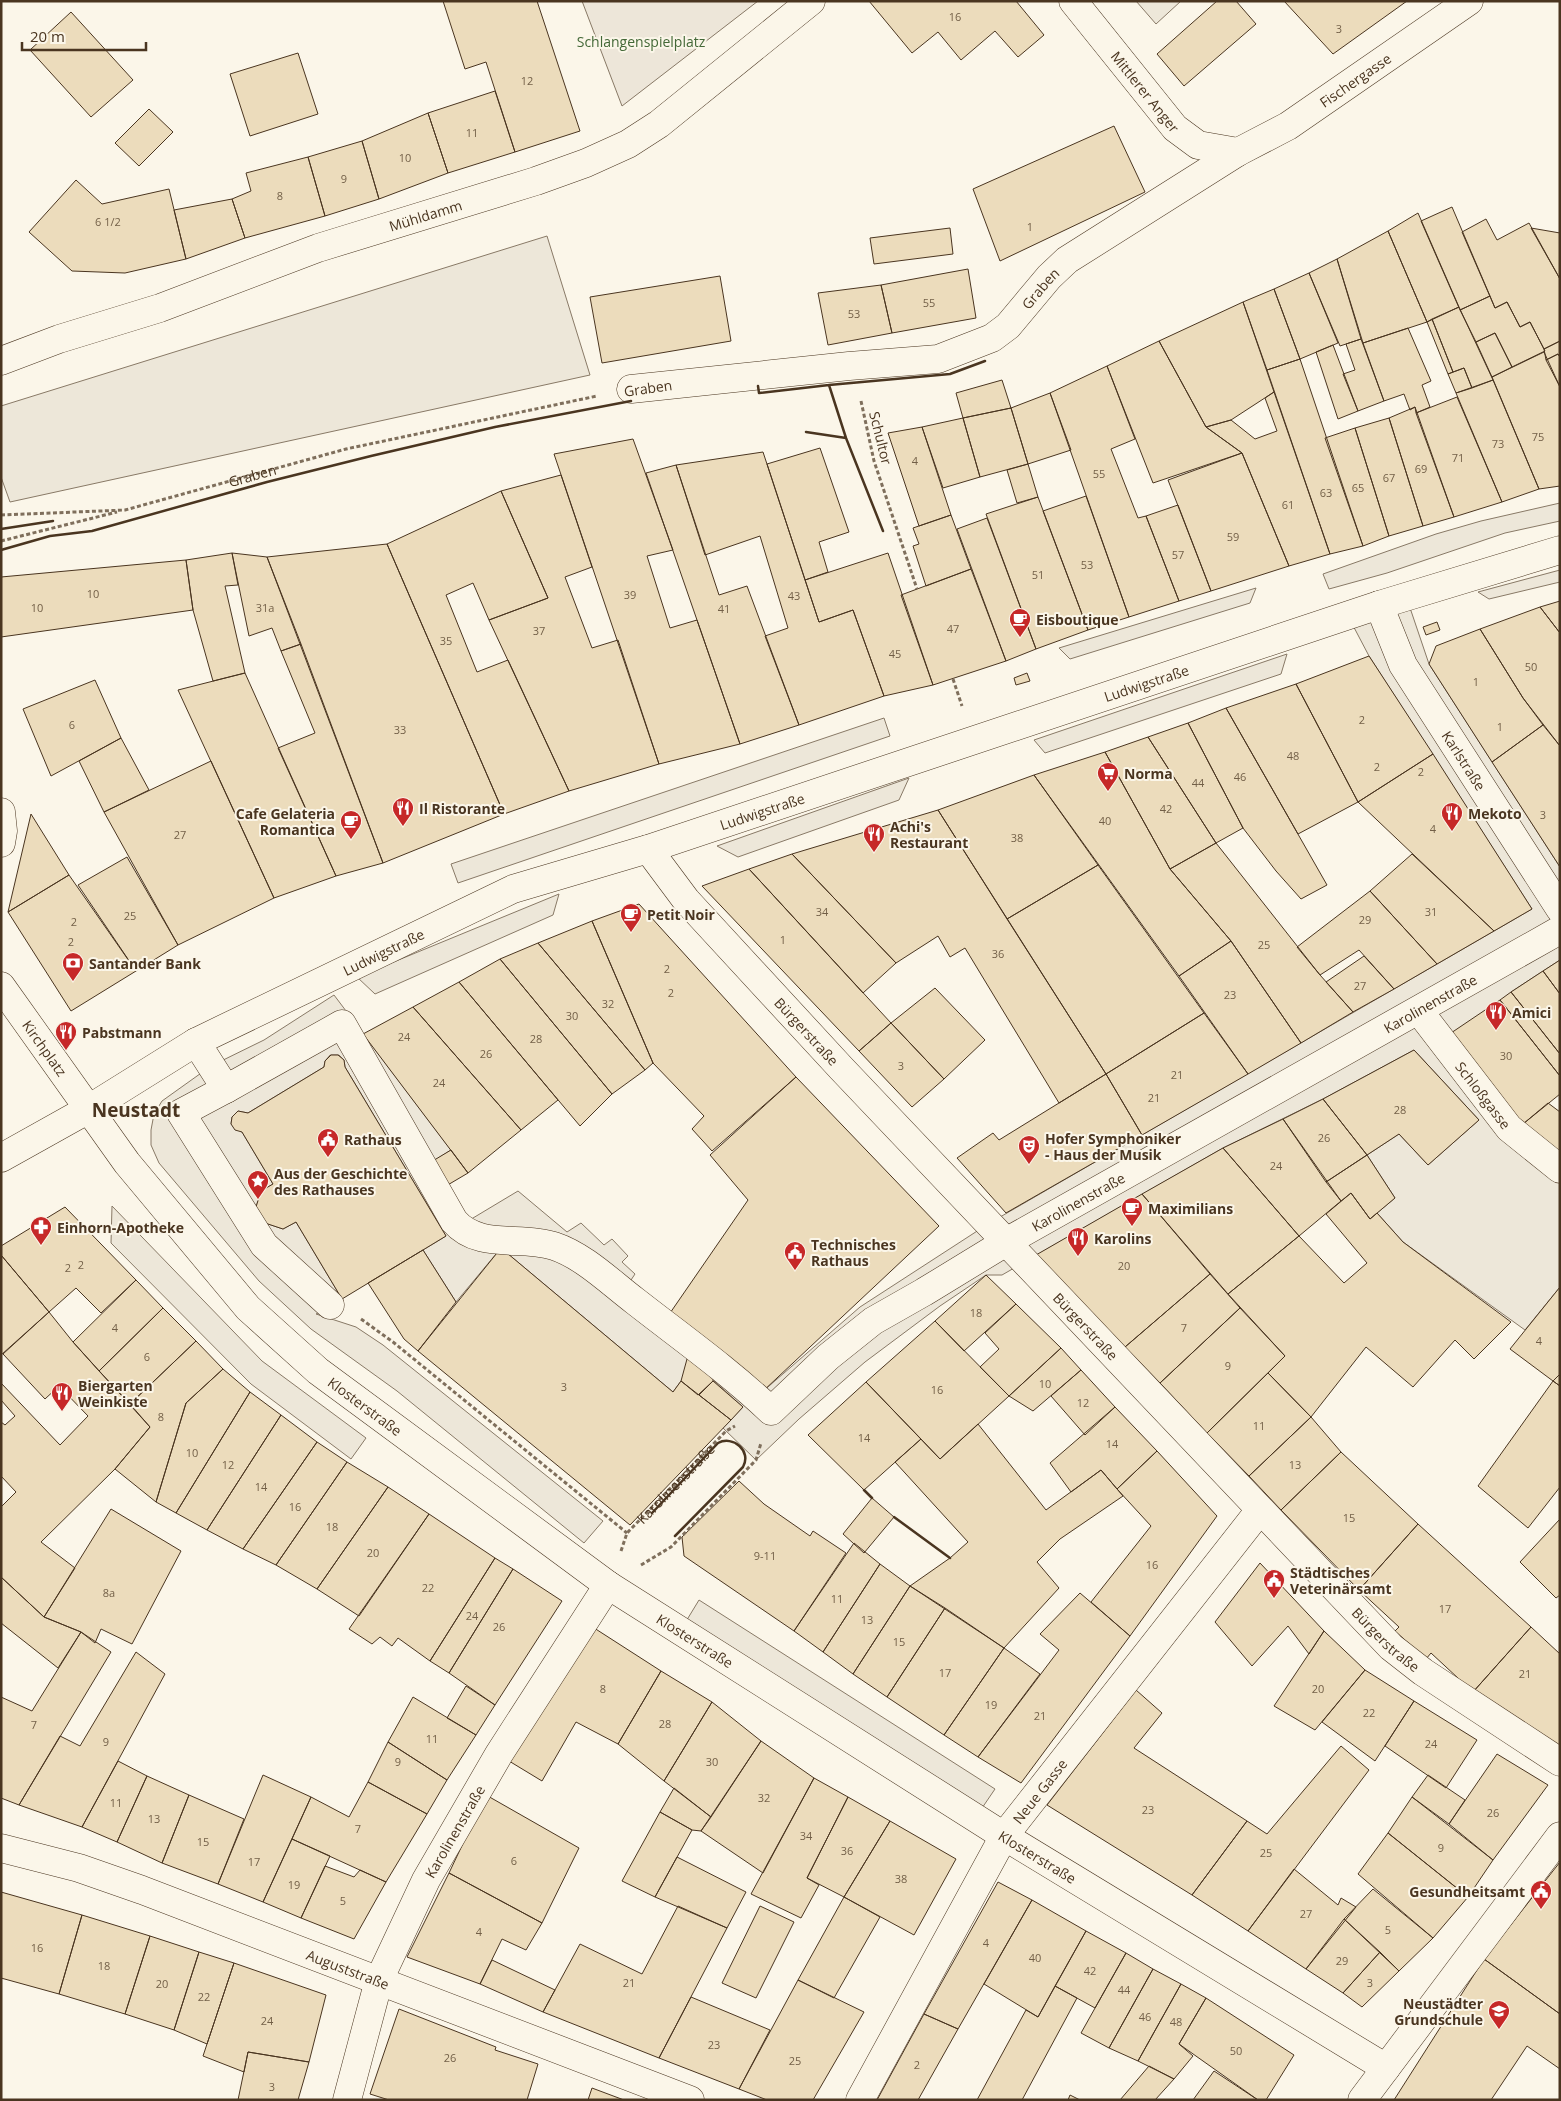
<svg xmlns="http://www.w3.org/2000/svg" width="1561" height="2101" viewBox="0 0 1561 2101" font-family="'Open Sans',sans-serif">
<style>
.green{fill:#ede6d9;stroke:#887966}
.parking{fill:#ede7d9;stroke:#887966}
.building{fill:#ecdcbc;stroke:#4a3520}
.lines{fill:none;stroke-linecap:round;stroke-linejoin:round}
.pedestrian-casing{stroke:#4a3520;stroke-width:29}
.minor-casing{stroke:#4a3520;stroke-width:29}
.path{stroke:#7f6f5c;stroke-width:3;stroke-dasharray:4 2.5;stroke-linecap:butt}
.pedestrian{stroke:#fbf6e9;stroke-width:28}
.minor{stroke:#fbf6e9;stroke-width:28}
.wall{stroke:#4a3520;stroke-width:2.5}
.labels{text-anchor:middle;dominant-baseline:central;stroke-width:4;stroke-linejoin:round;paint-order:stroke}
.number-label{font-size:11px;fill:#725f47}
.park-label{font-size:14px;fill:#436837;stroke:#fbf6e9}
.street-label{font-size:14px;fill:#4a3520;stroke:#fbf6e9}
.poi-label{font-size:14px;font-weight:bold;fill:#4a3520;stroke:#fbf6e9;text-anchor:start}
.district-label{font-size:19px;font-weight:bold;fill:#4a3520;stroke:#fbf6e9}
</style>
<rect width="100%" height="100%" fill="#fbf6e9"/>
<!-- green -->
<path class="green" d="M582,1H758L622,106Z"/>
<!-- parking -->
<path class="parking" d="M1136,1H1181L1156,24Z
M547,236L590,375L10,502L1,477V406Z
M1560,503V521L1505,533L1387,573L1329,589L1323,574L1436,534L1481,521Z
M1560,570V582L1489,599L1478,592Z
M1256,588L1250,603L1070,659L1059,648Z
M1406,596L1429,664L1560,867V960L1511,992L1560,1153V1287L1525,1330L1403,1242L1377,1213L1395,1198L1367,1155L1399,1134L1428,1165L1479,1120L1414,1050L1323,1099L1223,1148L1002,1275H986L940,1306L865,1362L799,1419L756,1460L723,1428L743,1407L714,1381L699,1395L681,1381L673,1392L501,1248L456,1302L423,1250L446,1236L345,1067L344,1060L339,1055H330L325,1061L324,1067L248,1113L238,1111L232,1117L231,1124L242,1132L273,1184L261,1191L256,1207L265,1223L283,1229L296,1222L342,1299L316,1314L356,1327L383,1345L603,1521L584,1543L397,1391L311,1329L259,1281L159,1163L151,1145V1130L154,1114L162,1101L211,1066L264,1040L334,995L451,1150L432,1162L468,1221L518,1191L567,1232L581,1223L604,1245L612,1239L628,1256L622,1262L635,1274L629,1283L761,1393L860,1307L988,1224L1532,909L1369,656L1348,616Z
M1287,654L1281,674L1045,753L1034,740Z
M884,718L890,736L458,883L451,864Z
M909,778L899,800L738,857L717,846Z
M559,894L553,915L375,994L357,977Z
M112,1206L262,1361L366,1438L351,1459L251,1384L111,1243Z
M699,1600L995,1789L980,1811L685,1623Z"/>
<!-- building -->
<path class="building" d="M443,1H537L580,131L515,152L486,62L465,69Z
M869,1H1016L1044,35L1018,57L995,31L961,60L938,32L912,53Z
M1217,1H1236L1256,24L1184,86L1157,54Z
M1284,1H1407L1333,54Z
M71,12L133,80L91,117L30,50Z
M298,53L318,114L250,136L230,74Z
M495,91L515,152L448,173L428,113Z
M149,109L173,132L139,166L115,143Z
M428,113L448,173L379,199L362,141Z
M1114,126L1145,192L1000,261L973,189Z
M362,141L379,199L325,216L308,157Z
M308,157L325,216L245,238L232,199L251,191L246,173Z
M76,180L102,204L169,189L186,259L125,273L72,271L29,232Z
M232,199L245,238L186,259L174,210Z
M1452,207L1490,296L1460,310L1421,221Z
M1418,213L1459,307L1427,322L1388,231Z
M1486,219L1497,240L1529,223L1560,279V341L1544,349L1530,322L1520,327L1507,302L1495,308L1462,232Z
M950,228L953,254L874,264L870,238Z
M1531,228L1560,233V279Z
M1388,231L1427,322L1363,343L1337,259Z
M1337,259L1361,339L1340,346L1309,273Z
M968,269L976,318L892,333L881,285Z
M1309,273L1338,343L1300,359L1274,289Z
M720,276L731,341L602,363L590,297Z
M881,285L892,333L828,345L818,293Z
M1274,289L1300,359L1267,370L1243,302Z
M1490,296L1495,308L1507,302L1520,327L1530,322L1545,351L1512,367L1495,333L1476,342L1460,310Z
M1243,302L1274,392L1231,420L1206,427L1159,341Z
M1459,307L1493,380L1472,388L1464,368L1453,372L1432,319Z
M1432,319L1453,372L1448,374L1427,322Z
M1408,328L1431,381L1422,385L1430,407L1416,413L1415,407L1410,410L1404,394L1384,401L1363,343Z
M1495,333L1512,367L1492,377L1476,342Z
M1361,339L1384,401L1358,411L1343,374L1355,370L1346,344Z
M1159,341L1206,427L1242,453L1153,483L1107,366Z
M1560,341V357L1558,354L1546,360L1544,349Z
M1333,345L1358,411L1338,419L1316,352Z
M1544,352L1560,387V486L1539,489L1492,377Z
M1558,354L1560,357V387L1546,360Z
M1300,359L1363,546L1330,554L1267,370Z
M1107,366L1135,439L1111,449L1138,518L1146,516L1179,601L1129,617L1050,393Z
M1464,368L1472,388L1456,393L1448,374Z
M1002,380L1011,408L963,418L956,393Z
M1493,380L1539,489L1502,502L1456,393Z
M1274,392L1330,554L1289,566L1242,453L1206,427L1231,420L1255,439L1277,431L1265,398Z
M1050,393L1071,450L1028,464L1011,408Z
M1457,397L1502,502L1454,517L1416,413Z
M1415,407L1454,517L1423,526L1389,418Z
M1011,408L1028,464L980,477L963,418Z
M963,418L980,477L943,488L922,427Z
M1389,418L1423,526L1389,536L1355,428Z
M922,427L951,515L919,526L888,433Z
M1355,428L1389,536L1363,546L1325,438Z
M633,439L673,550L647,556L670,628L697,620L740,744L659,764L554,454Z
M820,448L849,532L819,542L828,572L805,580L767,464Z
M763,452L819,622L853,610L884,696L799,725L765,636L788,628L760,536L705,555L676,465Z
M1242,453L1289,566L1211,591L1168,480Z
M1028,464L1038,497L1017,503L1007,470Z
M676,465L719,595L747,586L799,725L740,744L646,473Z
M561,475L592,567L565,577L592,648L618,640L659,764L569,791L489,620L548,598L501,491Z
M501,491L548,598L489,620L473,583L446,595L477,672L508,660L569,791L504,814L387,544Z
M1086,496L1129,617L1088,630L1043,511Z
M1038,497L1088,630L1036,649L986,514Z
M1178,505L1211,591L1179,601L1146,516Z
M951,515L971,569L926,586L913,546L919,544L913,528Z
M987,518L1036,649L1006,661L957,529Z
M387,544L504,814L383,863L267,557Z
M232,553L238,585L225,586L245,673L213,681L193,610L186,560Z
M232,553L267,557L301,644L281,651L272,628L249,636Z
M888,553L933,685L884,696L853,610L819,622L805,580Z
M186,560L193,610L1,637V577Z
M971,569L1006,661L933,685L901,595Z
M1560,601V633L1540,607Z
M1540,607L1560,633V746L1523,698L1480,629Z
M1437,622L1440,630L1426,635L1423,627Z
M1480,629L1523,698L1543,725L1492,762L1429,664L1436,646Z
M301,644L383,863L336,876L278,748L315,733L281,651Z
M1369,656L1433,754L1358,802L1296,684Z
M245,673L336,876L274,898L178,690Z
M1027,673L1030,681L1016,685L1014,678Z
M95,680L121,738L51,776L23,709Z
M1296,684L1358,802L1298,834L1226,708Z
M1226,708L1327,885L1301,899L1276,871L1243,828L1188,723Z
M1188,723L1243,828L1216,843L1148,737Z
M1543,725L1560,746V867L1492,762Z
M1148,737L1216,843L1170,869L1105,752Z
M121,738L149,790L104,812L79,761Z
M1105,752L1170,869L1231,941L1179,976L1034,775Z
M1433,754L1532,909L1494,931L1358,802Z
M211,761L274,898L178,945L104,812Z
M1034,775L1098,865L1007,919L938,810Z
M938,810L1106,1074L1059,1103L965,948L950,957L938,936L896,963L792,854Z
M31,814L69,875L8,912Z
M1216,843L1320,975L1353,1012L1301,1043L1231,941L1170,869Z
M792,854L896,963L863,993L749,869Z
M1412,854L1494,931L1437,964L1370,891Z
M127,857L178,945L136,971L78,885Z
M1098,865L1204,1013L1106,1074L1007,919Z
M749,869L891,1023L859,1051L702,886Z
M69,875L136,971L71,1011L8,912Z
M1370,891L1437,964L1394,989L1359,950L1320,975L1297,947Z
M639,904L796,1077L712,1151L692,1129L704,1116L653,1063L592,921Z
M592,921L653,1063L645,1070L538,943Z
M1231,941L1301,1043L1248,1074L1179,976Z
M538,943L645,1070L612,1094L500,959Z
M1364,956L1394,989L1353,1012L1326,982Z
M500,959L612,1094L580,1126L459,982Z
M1560,960V994L1543,971Z
M1543,971L1560,994V1054L1511,992Z
M459,982L558,1100L521,1130L413,1007Z
M935,988L985,1040L944,1079L891,1023Z
M1511,992L1560,1054V1076L1500,1000Z
M1500,1000L1560,1076V1094L1523,1124L1451,1033Z
M413,1007L521,1130L468,1173L363,1034Z
M1204,1013L1248,1074L1142,1135L1106,1074Z
M891,1023L944,1079L912,1107L859,1051Z
M1414,1050L1479,1120L1428,1165L1399,1134L1367,1155L1323,1099Z
M331,1055H338L344,1060L345,1067L446,1236L342,1299L296,1222L283,1229L265,1223L256,1207L261,1191L273,1184L242,1132L235,1130L231,1124L232,1117L238,1111L248,1113L324,1067L325,1061Z
M1106,1074L1142,1135L1006,1213L957,1158L993,1133L999,1140Z
M796,1077L939,1226L761,1393L668,1316L748,1200L710,1155Z
M1323,1099L1367,1155L1326,1182L1283,1119Z
M1548,1103L1560,1112V1153L1523,1124Z
M1283,1119L1341,1201L1299,1236L1223,1148Z
M1223,1148L1299,1236L1228,1294L1142,1194Z
M451,1150L468,1173L446,1186L431,1162Z
M1367,1155L1395,1198L1370,1219L1351,1193L1341,1201L1326,1182Z
M1351,1193L1370,1219L1377,1213L1403,1242L1511,1322L1474,1359L1455,1340L1413,1387L1366,1347L1311,1417L1268,1373L1285,1356L1228,1294L1299,1236L1344,1283L1367,1263L1326,1214Z
M1142,1194L1210,1274L1125,1347L1036,1255Z
M65,1207L136,1280L101,1313L76,1288L49,1312L1,1255V1246Z
M501,1248L673,1392L681,1381L731,1420L630,1525L418,1351Z
M423,1250L456,1302L418,1351L404,1339L368,1283Z
M1,1255L49,1312L1,1355Z
M1210,1274L1240,1308L1160,1383L1125,1347Z
M986,1275L1016,1304L964,1351L935,1321Z
M136,1280L163,1308L99,1371L73,1342Z
M1560,1287V1374L1553,1381L1510,1349Z
M1016,1304L1061,1348L1009,1396L980,1367L999,1349L985,1333Z
M163,1308L196,1341L130,1404L99,1371Z
M1240,1308L1285,1356L1207,1433L1160,1383Z
M49,1312L73,1342L150,1427L115,1469L41,1542L75,1568L44,1617L1,1577V1507L16,1492L1,1476V1422L5,1425L15,1416L1,1400V1383L60,1445L88,1416L59,1386L45,1399L3,1354Z
M935,1321L1009,1396L940,1459L866,1382Z
M693,1337L715,1355L713,1381L698,1395L681,1381Z
M196,1341L223,1369L186,1403L156,1502L115,1469L150,1427L130,1404Z
M1061,1348L1081,1370L1033,1411L1009,1396Z
M223,1369L250,1392L176,1513L156,1502L186,1403Z
M1081,1370L1115,1407L1085,1435L1051,1396Z
M1268,1373L1311,1417L1249,1476L1207,1433Z
M1560,1374V1386L1553,1381Z
M713,1381L743,1407L731,1420L699,1395Z
M1553,1381L1560,1386V1487L1528,1528L1478,1486Z
M866,1382L921,1439L864,1490L808,1435Z
M250,1392L281,1415L207,1530L176,1513Z
M1115,1407L1157,1451L1117,1489L1101,1470L1071,1492L1050,1463Z
M281,1415L317,1442L243,1549L207,1530Z
M1311,1417L1341,1452L1281,1510L1249,1476Z
M978,1424L1046,1510L1101,1470L1123,1496L1060,1539L1037,1562L1059,1588L1004,1648L910,1586L950,1558L968,1542L895,1462L921,1439L940,1459Z
M317,1442L347,1462L276,1565L243,1549Z
M1157,1451L1217,1516L1130,1636L1091,1602L1151,1526L1117,1489Z
M1341,1452L1418,1524L1359,1590L1281,1510Z
M347,1462L388,1487L317,1589L276,1565Z
M739,1481L764,1504L810,1536L813,1531L846,1553L794,1631L684,1556L682,1537Z
M388,1487L429,1514L359,1616L317,1589Z
M872,1498L894,1517L864,1553L843,1534Z
M111,1509L181,1551L132,1644L101,1629L95,1643L81,1632L44,1617Z
M429,1514L495,1558L430,1661L398,1638L392,1646L380,1637L372,1644L349,1629Z
M1560,1519V1595L1556,1598L1520,1562Z
M1418,1524L1531,1627L1473,1692L1431,1653L1426,1659L1395,1631L1399,1627L1359,1590Z
M854,1543L880,1564L823,1652L794,1631Z
M495,1558L513,1569L449,1673L430,1661Z
M1260,1563L1324,1631L1309,1654L1288,1626L1252,1666L1215,1622Z
M880,1564L910,1586L853,1674L823,1652Z
M513,1569L562,1601L495,1705L449,1673Z
M1,1577L44,1617L81,1632L58,1668L1,1623Z
M910,1586L945,1608L887,1697L853,1674Z
M1080,1593L1130,1636L1021,1783L978,1757L1059,1650L1040,1634Z
M945,1608L1004,1648L944,1735L887,1697Z
M591,1626L661,1671L618,1744L576,1722L542,1781L509,1761Z
M1531,1627L1560,1654V1747L1473,1692Z
M1324,1631L1365,1670L1315,1730L1274,1706Z
M81,1632L111,1652L19,1805L1,1798V1697L32,1711Z
M1004,1648L1040,1674L978,1757L944,1735Z
M136,1652L165,1674L82,1827L19,1805L60,1736L80,1746Z
M1365,1670L1414,1701L1375,1761L1322,1722Z
M661,1671L712,1702L664,1781L618,1744Z
M466,1686L495,1705L476,1735L447,1718Z
M1136,1690L1162,1713L1134,1748L1247,1821L1192,1895L1047,1805Z
M413,1697L476,1735L447,1780L388,1742Z
M1414,1701L1477,1740L1446,1788L1385,1746Z
M712,1702L761,1741L711,1817L664,1781Z
M761,1741L814,1778L763,1873L701,1831Z
M388,1742L447,1780L427,1814L368,1782Z
M1341,1746L1369,1770L1248,1931L1192,1895L1247,1821L1267,1834Z
M1497,1754L1548,1785L1493,1860L1449,1824Z
M118,1761L147,1776L117,1842L82,1827Z
M263,1775L311,1797L263,1902L218,1884Z
M1428,1775L1465,1800L1449,1824L1412,1797Z
M147,1776L189,1795L162,1863L117,1842Z
M814,1778L848,1797L807,1878L819,1885L801,1918L751,1894Z
M368,1782L427,1814L386,1882L292,1839L311,1797L349,1817Z
M674,1788L711,1817L701,1831L692,1830L660,1812Z
M189,1795L244,1819L218,1884L162,1863Z
M486,1795L579,1848L542,1923L449,1873Z
M848,1797L890,1821L844,1897L807,1878Z
M1412,1797L1493,1860L1468,1897L1388,1833Z
M660,1812L692,1830L655,1897L622,1881Z
M890,1821L956,1859L914,1935L844,1897Z
M1388,1833L1468,1897L1433,1938L1358,1874Z
M292,1839L330,1856L301,1918L263,1902Z
M677,1857L746,1892L727,1928L655,1897Z
M1560,1862V2014L1484,1959Z
M325,1866L354,1877L360,1870L386,1882L354,1939L301,1918Z
M1294,1869L1338,1905L1341,1898L1356,1907L1306,1969L1248,1931Z
M449,1873L542,1923L526,1950L502,1939L480,1984L407,1957Z
M998,1882L1032,1900L958,2029L924,2014Z
M1373,1889L1433,1938L1399,1971L1344,1919Z
M1,1892L82,1915L59,1994L1,1978Z
M844,1897L880,1917L834,1998L798,1980Z
M1032,1900L1086,1931L1038,2017L984,1984Z
M678,1906L727,1928L659,2058L543,2012L580,1944L642,1974Z
M760,1906L794,1922L756,1998L722,1983Z
M82,1915L150,1936L125,2014L59,1994Z
M1344,1919L1380,1952L1343,1993L1306,1969Z
M1086,1931L1126,1953L1095,2008L1055,1986Z
M150,1936L199,1952L174,2030L125,2014Z
M199,1952L234,1963L207,2044L174,2030Z
M1380,1952L1399,1971L1362,2007L1343,1993Z
M1126,1953L1153,1969L1109,2048L1081,2033Z
M1484,1959L1560,2014V2069L1527,2046L1491,2100H1394Z
M492,1960L555,1990L543,2012L480,1984Z
M234,1963L326,1995L309,2062L248,2052L244,2072L203,2056Z
M1153,1969L1181,1984L1138,2061L1109,2048Z
M798,1980L864,2012L813,2100H767L739,2089Z
M1181,1984L1206,1998L1179,2044L1193,2056L1174,2079L1138,2061Z
M1055,1986L1077,1998L1022,2100H977L1026,2010L1038,2017Z
M691,1997L770,2030L739,2089L659,2058Z
M1206,1998L1294,2055L1266,2100H1258L1179,2044Z
M399,2009L496,2047L495,2050L538,2064L527,2100H389L370,2094Z
M924,2014L958,2029L918,2100H877Z
M248,2052L309,2062L298,2100H238Z
M1149,2066L1174,2079L1155,2100H1120Z
M1214,2071L1258,2100H1193Z
M592,2088L624,2100H588Z
M1070,2095L1080,2100H1068Z"/>
<g class="lines">
<!-- pedestrian casing -->
<g class="pedestrian-casing">
<g id="pedestrian">
<path id="s3" d="M1379,605L1403,665L1560,909"/>
<path id="s4" d="M1419,1011L1509,1128L1560,1169"/>
<path id="s5" d="M196,1042L226,1089L342,1024L454,1221C479,1250 520,1235 554,1246C584,1256 610,1282 635,1301C681,1337 729,1371 771,1411L828,1357L873,1321L924,1292L1006,1242L1560,930"/>
<path d="M226,1089L181,1113L264,1245L330,1305"/>
</g>
</g>
<!-- minor casing -->
<g class="minor-casing">
<g id="minor">
<path id="s6" d="M1073,1L1175,128L1198,145L1238,152"/>
<path id="s7" d="M1,361L59,339L160,308L318,248L536,181L586,163L628,144L659,124L811,1"/>
<path id="s8" d="M631,389L849,366L938,359L992,338L1008,326L1049,277L1067,260L1238,152L1288,126L1469,1"/>
<path d="M1,812L3,831L1,843"/>
<path id="s9" d="M648,849L686,900L841,1068L1391,1647L1423,1672L1560,1762"/>
<path id="s10" d="M1,986L127,1163L248,1308L318,1371L608,1585L1004,1836L1386,2068"/>
<path id="s11" d="M1,1158L87,1110L196,1042L513,889L648,849L1379,605L1560,550"/>
<path id="s12" d="M1,1848L79,1868L142,1890L690,2100"/>
<path id="s13" d="M347,2100L379,1980L426,1880L499,1754L608,1585"/>
<path id="s14" d="M860,2100L1004,1836L1260,1510"/>
<path d="M1362,2100L1560,1836"/>
</g>
</g>
<!-- path -->
<g class="path">
<path d="M861,401L874,461L917,589"/>
<path id="s1" d="M1,515L125,510L346,449L597,396"/>
<path d="M1,541L117,512"/>
<path d="M953,679L962,706"/>
<path d="M361,1319L393,1342L627,1533"/>
<path id="s2" d="M621,1551L627,1533L726,1431L735,1426"/>
<path d="M641,1565L671,1547L756,1460L761,1443"/>
</g>
<!-- pedestrian -->
<use href="#pedestrian" class="pedestrian"/>
<!-- minor -->
<use href="#minor" class="minor"/>
<!-- wall -->
<path class="wall" d="M758,386L759,393L829,385
M806,432L846,438
M1,529L53,521
M883,531L846,438L829,385L950,374L985,361
M1,550L50,536L92,531L267,482L371,456L495,427L631,401
M864,1490L872,1498
M652,1513L718,1443C733,1435 752,1451 743,1467L675,1536
M894,1517L950,1558"/>
</g>
<!-- icons -->
<defs>
<g id="cafe-pin" transform="scale(1.125)"><path d="M0 17L-7.5 6A9.5 9.5 0 1 1 7.5 6Z" fill="#c62828" stroke="#fbf6e9"/><path d="M-5.5-4.5H6V0H3Q3 3.5 0 3.5H-2.5Q-5.5 3.5-5.5 0ZM3-3.2v2h1.7v-2ZM-6 4.5H4V6H-6Z" fill="#fff"/></g>
<g id="supermarket-pin" transform="scale(1.125)"><path d="M0 17L-7.5 6A9.5 9.5 0 1 1 7.5 6Z" fill="#c62828" stroke="#fbf6e9"/><path d="M-6-5.5h2.5l.6 2H6L4.5 2H-2.5L-4.4-4H-6ZM-1.5 3.2a1.3 1.3 0 1 0 .1 0ZM3 3.2a1.3 1.3 0 1 0 .1 0Z" fill="#fff"/></g>
<g id="restaurant-pin" transform="scale(1.125)"><path d="M0 17L-7.5 6A9.5 9.5 0 1 1 7.5 6Z" fill="#c62828" stroke="#fbf6e9"/><path d="M-5-6h1v4h1v-4h1v4h1v-4h1v5L-1.5 .5V6h-2V.5L-5-1ZM5-6V6H3V1.5H1.5Q1.5-4 5-6Z" fill="#fff"/></g>
<g id="bank-pin" transform="scale(1.125)"><path d="M0 17L-7.5 6A9.5 9.5 0 1 1 7.5 6Z" fill="#c62828" stroke="#fbf6e9"/><path d="M-6-4H6V4H-6ZM0-2.3a2.3 2.3 0 1 0 0 4.6a2.3 2.3 0 1 0 0-4.6Z" fill="#fff"/></g>
<g id="civic-pin" transform="scale(1.125)"><path d="M0 17L-7.5 6A9.5 9.5 0 1 1 7.5 6Z" fill="#c62828" stroke="#fbf6e9"/><path d="M-.6-6.5H3V-4.5H.6V-3L4-1V1h2V6H-6V1h2V-1L-.6-3ZM-1.2 2.5V6h2.4V2.5Z" fill="#fff"/></g>
<g id="theatre-pin" transform="scale(1.125)"><path d="M0 17L-7.5 6A9.5 9.5 0 1 1 7.5 6Z" fill="#c62828" stroke="#fbf6e9"/><path d="M-5-5.5Q0-4 5-5.5V0Q5 5 0 6Q-5 5-5 0ZM-3.3-2.5H-1v1.5H-3.3ZM1-2.5H3.3v1.5H1ZM-2.8 1Q0 5.5 2.8 1Z" fill="#fff"/></g>
<g id="sight-pin" transform="scale(1.125)"><path d="M0 17L-7.5 6A9.5 9.5 0 1 1 7.5 6Z" fill="#c62828" stroke="#fbf6e9"/><path d="M0-6L1.8-2.2L6-1.7L2.9 1.2L3.7 5.4L0 3.3L-3.7 5.4L-2.9 1.2L-6-1.7L-1.8-2.2Z" fill="#fff"/></g>
<g id="pharmacy-pin" transform="scale(1.125)"><path d="M0 17L-7.5 6A9.5 9.5 0 1 1 7.5 6Z" fill="#c62828" stroke="#fbf6e9"/><path d="M-2-6h4v4h4v4h-4v4h-4v-4h-4v-4h4Z" fill="#fff"/></g>
<g id="school-pin" transform="scale(1.125)"><path d="M0 17L-7.5 6A9.5 9.5 0 1 1 7.5 6Z" fill="#c62828" stroke="#fbf6e9"/><path d="M0-5L7-2L0 1L-7-2ZM-4 1L0 2.5L4 1V4Q0 6-4 4Z" fill="#fff"/></g>
</defs>
<g fill-rule="evenodd">
<use href="#cafe-pin" x="1020" y="619"/>
<use href="#supermarket-pin" x="1108" y="773"/>
<use href="#restaurant-pin" x="403" y="808"/>
<use href="#restaurant-pin" x="1452" y="813"/>
<use href="#cafe-pin" x="351" y="821"/>
<use href="#restaurant-pin" x="874" y="834"/>
<use href="#cafe-pin" x="631" y="914"/>
<use href="#bank-pin" x="73" y="963"/>
<use href="#restaurant-pin" x="1496" y="1012"/>
<use href="#restaurant-pin" x="66" y="1032"/>
<use href="#civic-pin" x="328" y="1139"/>
<use href="#theatre-pin" x="1029" y="1146"/>
<use href="#sight-pin" x="258" y="1181"/>
<use href="#cafe-pin" x="1132" y="1208"/>
<use href="#pharmacy-pin" x="41" y="1227"/>
<use href="#restaurant-pin" x="1078" y="1238"/>
<use href="#civic-pin" x="795" y="1252"/>
<use href="#restaurant-pin" x="62" y="1393"/>
<use href="#civic-pin" x="1274" y="1580"/>
<use href="#civic-pin" x="1541" y="1891"/>
<use href="#school-pin" x="1499" y="2011"/>
</g>
<g class="labels">
<!-- number labels -->
<g class="number-label">
<text x="955" y="16">16</text>
<text x="1339" y="28">3</text>
<text x="527" y="80">12</text>
<text x="472" y="132">11</text>
<text x="405" y="157">10</text>
<text x="344" y="178">9</text>
<text x="280" y="195">8</text>
<text x="108" y="221">6 1/2</text>
<text x="1030" y="226">1</text>
<text x="929" y="302">55</text>
<text x="854" y="313">53</text>
<text x="1538" y="436">75</text>
<text x="1498" y="443">73</text>
<text x="1458" y="457">71</text>
<text x="915" y="460">4</text>
<text x="1421" y="468">69</text>
<text x="1099" y="473">55</text>
<text x="1389" y="477">67</text>
<text x="1358" y="487">65</text>
<text x="1326" y="492">63</text>
<text x="1288" y="504">61</text>
<text x="1233" y="536">59</text>
<text x="1178" y="554">57</text>
<text x="1087" y="564">53</text>
<text x="1038" y="574">51</text>
<text x="93" y="593">10</text>
<text x="630" y="594">39</text>
<text x="794" y="595">43</text>
<text x="37" y="607">10</text>
<text x="265" y="607">31a</text>
<text x="724" y="608">41</text>
<text x="953" y="628">47</text>
<text x="539" y="630">37</text>
<text x="446" y="640">35</text>
<text x="895" y="653">45</text>
<text x="1531" y="666">50</text>
<text x="1476" y="681">1</text>
<text x="1362" y="719">2</text>
<text x="72" y="724">6</text>
<text x="1500" y="726">1</text>
<text x="400" y="729">33</text>
<text x="1293" y="755">48</text>
<text x="1377" y="766">2</text>
<text x="1421" y="771">2</text>
<text x="1240" y="776">46</text>
<text x="1198" y="782">44</text>
<text x="1166" y="808">42</text>
<text x="1543" y="814">3</text>
<text x="1105" y="820">40</text>
<text x="1433" y="828">4</text>
<text x="180" y="834">27</text>
<text x="1017" y="837">38</text>
<text x="822" y="911">34</text>
<text x="1431" y="911">31</text>
<text x="130" y="915">25</text>
<text x="1365" y="919">29</text>
<text x="74" y="921">2</text>
<text x="783" y="939">1</text>
<text x="71" y="941">2</text>
<text x="1264" y="944">25</text>
<text x="998" y="953">36</text>
<text x="667" y="968">2</text>
<text x="1360" y="985">27</text>
<text x="671" y="992">2</text>
<text x="1230" y="994">23</text>
<text x="608" y="1003">32</text>
<text x="572" y="1015">30</text>
<text x="404" y="1036">24</text>
<text x="536" y="1038">28</text>
<text x="486" y="1053">26</text>
<text x="1506" y="1055">30</text>
<text x="901" y="1065">3</text>
<text x="1177" y="1074">21</text>
<text x="439" y="1082">24</text>
<text x="1154" y="1097">21</text>
<text x="1400" y="1109">28</text>
<text x="1324" y="1137">26</text>
<text x="1276" y="1165">24</text>
<text x="81" y="1264">2</text>
<text x="1124" y="1265">20</text>
<text x="68" y="1267">2</text>
<text x="976" y="1312">18</text>
<text x="115" y="1327">4</text>
<text x="1184" y="1327">7</text>
<text x="1539" y="1340">4</text>
<text x="147" y="1356">6</text>
<text x="1228" y="1365">9</text>
<text x="1045" y="1383">10</text>
<text x="564" y="1386">3</text>
<text x="937" y="1389">16</text>
<text x="1083" y="1402">12</text>
<text x="161" y="1416">8</text>
<text x="1259" y="1425">11</text>
<text x="864" y="1437">14</text>
<text x="1112" y="1443">14</text>
<text x="192" y="1452">10</text>
<text x="228" y="1464">12</text>
<text x="1295" y="1464">13</text>
<text x="261" y="1486">14</text>
<text x="295" y="1506">16</text>
<text x="1349" y="1517">15</text>
<text x="332" y="1526">18</text>
<text x="373" y="1552">20</text>
<text x="765" y="1555">9-11</text>
<text x="1152" y="1564">16</text>
<text x="428" y="1587">22</text>
<text x="109" y="1592">8a</text>
<text x="837" y="1598">11</text>
<text x="1445" y="1608">17</text>
<text x="472" y="1615">24</text>
<text x="867" y="1619">13</text>
<text x="499" y="1626">26</text>
<text x="899" y="1641">15</text>
<text x="945" y="1672">17</text>
<text x="1525" y="1673">21</text>
<text x="603" y="1688">8</text>
<text x="1318" y="1688">20</text>
<text x="991" y="1704">19</text>
<text x="1369" y="1712">22</text>
<text x="1040" y="1715">21</text>
<text x="665" y="1723">28</text>
<text x="34" y="1724">7</text>
<text x="432" y="1738">11</text>
<text x="106" y="1741">9</text>
<text x="1431" y="1743">24</text>
<text x="398" y="1761">9</text>
<text x="712" y="1761">30</text>
<text x="764" y="1797">32</text>
<text x="116" y="1802">11</text>
<text x="1148" y="1809">23</text>
<text x="1493" y="1812">26</text>
<text x="154" y="1818">13</text>
<text x="358" y="1828">7</text>
<text x="806" y="1835">34</text>
<text x="203" y="1841">15</text>
<text x="1441" y="1847">9</text>
<text x="847" y="1850">36</text>
<text x="1266" y="1852">25</text>
<text x="514" y="1860">6</text>
<text x="254" y="1861">17</text>
<text x="901" y="1878">38</text>
<text x="294" y="1884">19</text>
<text x="343" y="1900">5</text>
<text x="1306" y="1913">27</text>
<text x="1388" y="1929">5</text>
<text x="479" y="1931">4</text>
<text x="986" y="1942">4</text>
<text x="37" y="1947">16</text>
<text x="1035" y="1957">40</text>
<text x="1342" y="1960">29</text>
<text x="104" y="1965">18</text>
<text x="1090" y="1970">42</text>
<text x="629" y="1982">21</text>
<text x="1370" y="1982">3</text>
<text x="162" y="1983">20</text>
<text x="1124" y="1989">44</text>
<text x="204" y="1996">22</text>
<text x="1145" y="2016">46</text>
<text x="267" y="2020">24</text>
<text x="1176" y="2021">48</text>
<text x="714" y="2044">23</text>
<text x="1236" y="2050">50</text>
<text x="450" y="2057">26</text>
<text x="795" y="2060">25</text>
<text x="917" y="2064">2</text>
<text x="272" y="2086">3</text>
</g>
<!-- park labels -->
<g class="park-label">
<text x="641" y="41">Schlangenspielplatz</text>
</g>
<!-- street labels -->
<g class="street-label">
<text stroke="none"><textPath href="#s8" startOffset="815">Fischergasse</textPath></text>
<text stroke="none"><textPath href="#s6" startOffset="116">Mittlerer Anger</textPath></text>
<text stroke="none"><textPath href="#s7" startOffset="449">Mühldamm</textPath></text>
<text stroke="none"><textPath href="#s8" startOffset="436">Graben</textPath></text>
<text transform="translate(648 388) rotate(-8)">Graben</text>
<text transform="translate(881 438) rotate(76)">Schultor</text>
<text stroke="none"><textPath href="#s1" startOffset="256">Graben</textPath></text>
<text stroke="none"><textPath href="#s11" startOffset="1245">Ludwigstraße</textPath></text>
<text stroke="none"><textPath href="#s3" startOffset="178">Karlstraße</textPath></text>
<text stroke="none"><textPath href="#s11" startOffset="840">Ludwigstraße</textPath></text>
<text stroke="none"><textPath href="#s11" startOffset="435">Ludwigstraße</textPath></text>
<text stroke="none"><textPath href="#s5" startOffset="1572">Karolinenstraße</textPath></text>
<text stroke="none"><textPath href="#s9" startOffset="242">Bürgerstraße</textPath></text>
<text stroke="none"><textPath href="#s10" startOffset="76">Kirchplatz</textPath></text>
<text stroke="none"><textPath href="#s4" startOffset="106">Schloßgasse</textPath></text>
<text stroke="none"><textPath href="#s5" startOffset="1168">Karolinenstraße</textPath></text>
<text stroke="none"><textPath href="#s9" startOffset="648">Bürgerstraße</textPath></text>
<text stroke="none"><textPath href="#s10" startOffset="559">Klosterstraße</textPath></text>
<text stroke="none"><textPath href="#s2" startOffset="88">Karolinenstraße</textPath></text>
<text stroke="none"><textPath href="#s9" startOffset="1082">Bürgerstraße</textPath></text>
<text stroke="none"><textPath href="#s10" startOffset="964">Klosterstraße</textPath></text>
<text stroke="none"><textPath href="#s14" startOffset="358">Neue Gasse</textPath></text>
<text stroke="none"><textPath href="#s13" startOffset="291">Karolinenstraße</textPath></text>
<text stroke="none"><textPath href="#s10" startOffset="1369">Klosterstraße</textPath></text>
<text stroke="none"><textPath href="#s12" startOffset="368">Auguststraße</textPath></text>
</g>
<!-- poi labels -->
<g class="poi-label">
<text x="1036" y="619">Eisboutique</text>
<text x="1124" y="773">Norma</text>
<text x="419" y="808">Il Ristorante</text>
<text x="335" y="813" text-anchor="end">Cafe Gelateria<tspan x="335" dy="16">Romantica</tspan></text>
<text x="1468" y="813">Mekoto</text>
<text x="890" y="826">Achi's<tspan x="890" dy="16">Restaurant</tspan></text>
<text x="647" y="914">Petit Noir</text>
<text x="89" y="963">Santander Bank</text>
<text x="1512" y="1012">Amici</text>
<text x="82" y="1032">Pabstmann</text>
<text x="1045" y="1138">Hofer Symphoniker<tspan x="1045" dy="16">- Haus der Musik</tspan></text>
<text x="344" y="1139">Rathaus</text>
<text x="274" y="1173">Aus der Geschichte<tspan x="274" dy="16">des Rathauses</tspan></text>
<text x="1148" y="1208">Maximilians</text>
<text x="57" y="1227">Einhorn-Apotheke</text>
<text x="1094" y="1238">Karolins</text>
<text x="811" y="1244">Technisches<tspan x="811" dy="16">Rathaus</tspan></text>
<text x="78" y="1385">Biergarten<tspan x="78" dy="16">Weinkiste</tspan></text>
<text x="1290" y="1572">Städtisches<tspan x="1290" dy="16">Veterinärsamt</tspan></text>
<text x="1525" y="1891" text-anchor="end">Gesundheitsamt</text>
<text x="1483" y="2003" text-anchor="end">Neustädter<tspan x="1483" dy="16">Grundschule</tspan></text>
</g>
<!-- district labels -->
<g class="district-label">
<text x="136" y="1110">Neustadt</text>
</g>
</g>
<!-- border -->
<rect width="1561" height="2101" fill="none" stroke="#4a3520" stroke-width="5"/>
<!-- scale -->
<path d="M22 42v8h124v-8" fill="none" stroke="#4a3520" stroke-width="2.5"/>
<text x="30" y="42" font-size="15" fill="#4a3520" stroke="#fbf6e9" stroke-width="4" paint-order="stroke">20 m</text>
</svg>
